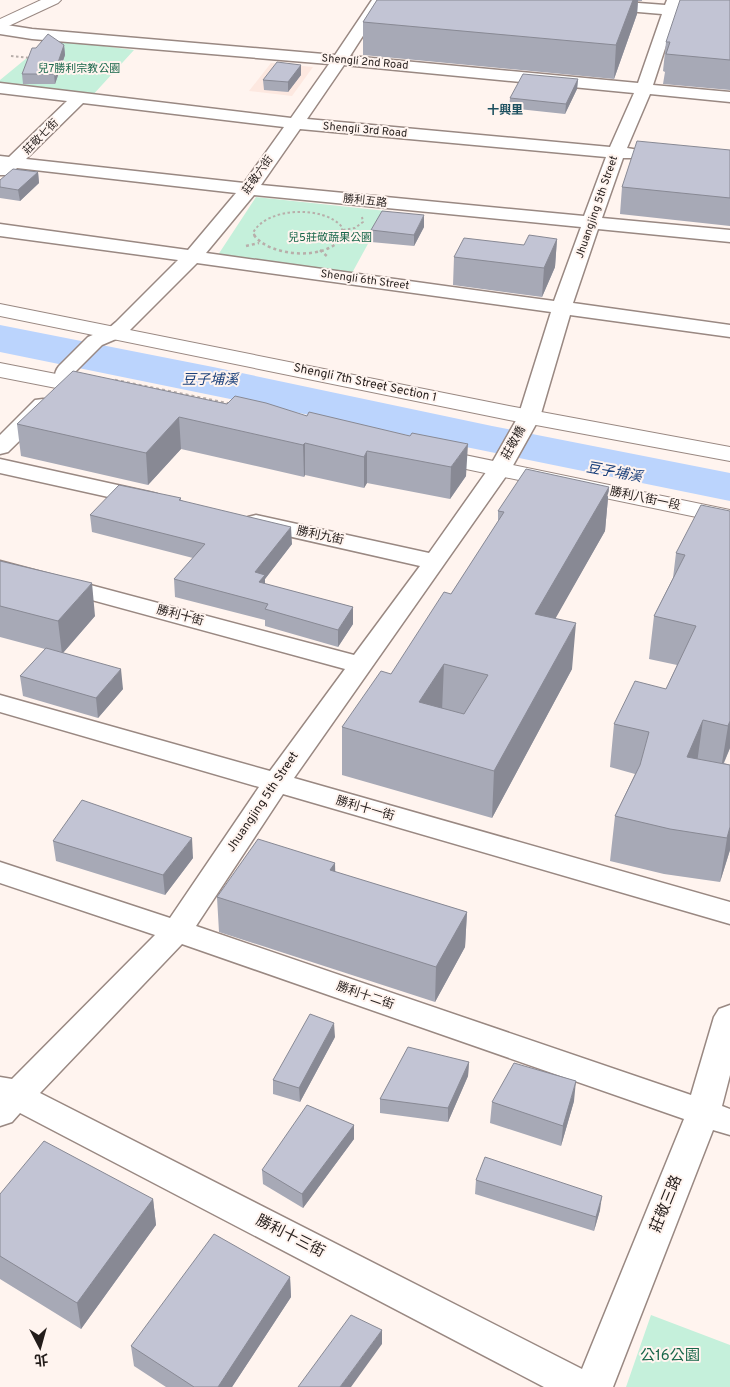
<svg xmlns="http://www.w3.org/2000/svg" width="730" height="1387" viewBox="0 0 730 1387" font-family="Overpass,'Noto Sans TC',sans-serif">
<style>
.built{fill:#fde8e0}
.green{fill:#c5f0db}
.water{fill:#bbd4fd}
.lines{fill:none;stroke-linecap:round;stroke-linejoin:round}
.minor-casing{stroke:#998882;stroke-width:3}
.tertiary-casing{stroke:#998882;stroke-width:2}
.secondary-casing{stroke:#998882;stroke-width:2}
.path-far1{stroke:#b8aeaa;stroke-width:2;stroke-dasharray:2.5 2.5;stroke-linecap:butt}
.path{stroke:#b8aeaa;stroke-width:2.5;stroke-dasharray:3 3;stroke-linecap:butt}
.minor{fill:#fff;fill-rule:evenodd}
.tertiary{fill:#fff;fill-rule:evenodd}
.secondary{fill:#fff;fill-rule:evenodd}
.wall{fill:#a7a9b6}
.shaded-wall{fill:#888994}
.building{fill:#c2c4d4;stroke:#888994;fill-rule:evenodd}
.labels{text-anchor:middle;dominant-baseline:central;stroke-width:4;stroke-linejoin:round;paint-order:stroke}
.far-street-label{font-size:11px;fill:#231c1a;stroke:#fff4ef}
.far-park-label{font-size:11px;fill:#18664a;stroke:#fff4ef}
.far-quarter-label{font-size:12px;font-weight:bold;fill:#1c4f5f;stroke:#fff4ef}
.street-label{font-size:12px;fill:#231c1a;stroke:#fff4ef}
.water-label{font-size:14px;font-style:italic;fill:#1b407b;stroke:#fff4ef}
.near-street-label{font-size:15px;fill:#231c1a;stroke:#fff4ef}
.near-park-label{font-size:15px;fill:#18664a;stroke:#fff4ef}
</style>
<rect width="100%" height="100%" fill="#fff4ef"/>
<!-- built -->
<path class="built" d="M271,63L313,67L292,96L249,91Z"/>
<!-- green -->
<path class="green" d="M50,39L134,50L91,97L0,85V80Z
M256,197L386,211L352,273L216,258Z
M651,1315L730,1345V1387H626Z"/>
<!-- water -->
<path class="water" d="M0,325L213,367L492,426L730,473V501L0,352Z"/>
<g class="lines">
<!-- minor casing -->
<g class="minor-casing">
<path id="minor" d="M372,0H386L350,56L638,83L662,14L544,4L539,3L537,0H599L665,5L667,0H681L679,6L730,11V19L676,15L653,85L730,92V102L650,94L627,148L639,150L642,154L639,158H623L602,218L730,230V242L598,229L573,303L730,325V337L570,315L540,417L511,469L294,778L730,902V924L283,794L196,926L691,1095L714,1017L719,1009L730,1005V1075L722,1106L730,1109V1135L713,1130L613,1387H544L20,1113L12,1122L0,1126V1077L12,1079L155,935L0,883V862L170,918L259,787L0,712V695L270,771L345,669L0,575V561L354,655L420,566L248,527L244,522L248,517L256,515L429,553L489,468L518,417L551,312L197,263L130,330L123,336L102,345L76,371V383L72,387L65,389L58,387C53,381 54,372 59,366L88,337L109,328L116,322L178,260L0,236V224L188,250L236,193L17,168L10,175H0V156L9,157L67,101L0,93V83L291,118L329,64L32,39L0,34V24L32,29L335,55ZM344,65L634,93L610,147L307,119ZM83,103L284,127L244,183L26,159ZM300,129L606,157L584,216L261,185ZM254,195L581,227L554,301L206,253ZM182,944L684,1119L582,1369L40,1093Z
M43,399L51,400L54,405L51,410L8,452L0,454V435L35,400Z
M0,459L149,492L157,494L161,499L157,504L149,506L0,473Z"/>
</g>
<!-- tertiary casing -->
<g class="tertiary-casing">
<path id="tertiary" d="M0,304L509,406L730,447V461L509,420L0,316Z
M0,363L97,382L105,384L108,389L105,394L97,396L0,377Z
M431,448L730,510V524L423,460L419,455L423,450Z"/>
</g>
<!-- secondary casing -->
<g class="secondary-casing">
<path id="secondary" d="M41,0H61L58,3L0,30V19Z"/>
</g>
<!-- path-far1 -->
<path class="path-far1" d="M11,56L32,58
M343,230L355,228L363,222L362,217
M255,236L253,233C266,207 324,205 342,227V236"/>
<!-- path -->
<path class="path" d="M254,235C269,257 330,262 343,235
M246,246L259,243
M320,250L329,258
M115,380L231,404"/>
<!-- minor -->
<use href="#minor" class="minor"/>
<!-- tertiary -->
<use href="#tertiary" class="tertiary"/>
<!-- secondary -->
<use href="#secondary" class="secondary"/>
</g>
<!-- wall -->
<path class="wall" d="M377,0H642V1H638L637,14L614,79L363,55V22Z
M730,0V90L663,84L665,72L663,71L666,42Z
M64,45L65,55L55,84H23L22,74L36,48Z
M301,65V75L288,92L264,90L263,80Z
M578,79L577,89L565,114L509,108L510,98Z
M730,150V226L620,214L622,187Z
M38,172L39,183L20,201L0,198V180Z
M424,227L414,246L371,242V230Z
M557,239L555,267L542,297L453,285L454,257Z
M227,404L307,416L410,436L466,476L450,499L367,483L364,488L305,475L304,477L181,449L148,485L21,456L17,424Z
M609,487L605,531L555,618L572,669L492,818L342,775V727L391,674L451,594L498,522V511Z
M181,498V500L292,544L265,579V584L353,607V624L338,647L265,626V620L175,597L174,579L193,558L92,532L90,515Z
M730,511V748L724,763L730,765V850L720,882L664,874L610,861L615,816L635,774L610,767L614,724L666,689L677,665L649,659L654,616L673,578L676,553Z
M0,561L95,616L63,653L123,689L98,718L23,696L20,676L45,649L0,637Z
M53,841L193,858L165,895L56,861Z
M335,863V872L467,912L465,947L435,1002L219,932L217,897Z
M335,1037L300,1102L273,1094V1080Z
M469,1062L468,1076L448,1122L380,1113V1099Z
M574,1101L561,1146L490,1123L492,1102Z
M354,1125V1139L303,1208L263,1184L262,1170Z
M476,1180L600,1210L594,1231L475,1194Z
M0,1194L153,1199L156,1225L81,1329L0,1279Z
M290,1277L291,1297L232,1387H166L134,1366L131,1346Z"/>
<!-- shaded-wall -->
<path class="shaded-wall" d="M633,0H638L637,14L614,79L616,45Z
M64,45L65,55L55,84L54,74Z
M301,65V75L288,92V82Z
M578,79L577,89L565,114L566,104Z
M38,172L39,183L20,201L18,190Z
M424,215V227L414,246V235Z
M557,239L555,267L542,297L544,268Z
M179,417L181,449L148,485L146,453Z
M305,443V475L304,477L303,445Z
M468,444L466,476L450,499L451,467Z
M367,451V483L364,488V457Z
M609,487L605,531L532,660L535,614Z
M291,527L292,544L265,579V592L259,599L255,572Z
M92,583L95,616L62,654L58,621Z
M353,607V624L338,647V630Z
M576,623L572,669L492,818L494,771Z
M444,664L442,711L419,702Z
M121,669L123,689L98,718L96,698Z
M703,720L697,763L687,757Z
M730,721V748L721,769L728,726Z
M730,827V850L720,882L727,838Z
M192,838L193,858L165,895L163,875Z
M335,863L336,897L330,870Z
M467,912L465,947L435,1002L436,967Z
M334,1023L335,1037L300,1102L299,1088Z
M469,1062L468,1076L448,1122V1108Z
M576,1081L574,1101L561,1146L563,1126Z
M354,1125V1139L303,1208L302,1194Z
M602,1196L600,1210L594,1231L596,1217Z
M153,1199L156,1225L81,1329L77,1303Z
M290,1277L291,1297L232,1387H218Z
M382,1330V1344L351,1387H340Z"/>
<!-- building -->
<path class="building" d="M377,0H633L616,45L363,22Z
M680,0H730V60L666,54L670,42H666Z
M48,34L64,45L54,74H22L32,48H36Z
M277,62L301,65L288,82L263,80Z
M523,74L578,79L566,104L510,98Z
M637,141L730,150V198L622,187Z
M13,169L38,172L18,190L0,187V180Z
M382,211L424,215L414,235L371,230Z
M529,235L557,239L544,268L454,257L464,238L524,245Z
M73,371L227,404L235,396L266,403L307,416L309,412L410,436L412,433L468,444L451,467L367,451L364,457L305,443L303,445L179,417L146,453L17,424Z
M526,469L609,487L535,614L576,623L494,771L342,727L381,671L391,674L444,592L451,594L504,512L498,511ZM444,664L488,675L464,714L419,702Z
M119,485L181,498L179,500L291,527L255,572L265,575L259,582L353,607L338,630L265,609L268,604L174,579L205,544L90,515Z
M701,505L730,511V721L728,726L703,720L687,757L730,765V827L727,838L670,829L615,816L640,765L649,732L614,724L635,681L666,689L696,626L654,616L685,555L676,553Z
M0,561L92,583L58,621L0,606Z
M46,648L121,669L96,698L20,676Z
M82,800L192,838L163,875L53,841Z
M258,839L335,863L330,870L467,912L436,967L217,897Z
M310,1014L334,1023L299,1088L273,1080Z
M408,1047L469,1062L448,1108L380,1099Z
M514,1063L576,1081L563,1126L492,1102Z
M307,1105L354,1125L302,1194L262,1170Z
M44,1141L153,1199L77,1303L0,1256V1194Z
M485,1157L602,1196L596,1217L476,1180Z
M214,1234L290,1277L218,1387H194L131,1346Z
M351,1315L382,1330L340,1387H298Z"/>
<g class="labels">
<!-- far-street labels -->
<g class="far-street-label">
<text transform="translate(365 62) rotate(5)">Shengli 2nd Road</text>
<text transform="translate(365 130) rotate(5)">Shengli 3rd Road</text>
<text transform="translate(41 137) rotate(-45)">莊敬七街</text>
<text transform="translate(258 175) rotate(-55)">莊敬六街</text>
<text transform="translate(365 201) rotate(6)">勝利五路</text>
<text transform="translate(597 207) rotate(-71)">Jhuangjing 5th Street</text>
<text transform="translate(365 280) rotate(8)">Shengli 6th Street</text>
</g>
<!-- far-park labels -->
<g class="far-park-label">
<text x="79" y="69">兒7勝利宗教公園</text>
<text x="330" y="238">兒5莊敬蔬果公園</text>
</g>
<!-- far-quarter labels -->
<g class="far-quarter-label">
<text x="505" y="111">十興里</text>
</g>
<!-- street labels -->
<g class="street-label">
<text transform="translate(365 383) rotate(12)">Shengli 7th Street Section 1</text>
<text transform="translate(514 443) rotate(-61)">莊敬橋</text>
<text transform="translate(645 499) rotate(12)">勝利八街一段</text>
<text transform="translate(320 536) rotate(12)">勝利九街</text>
<text transform="translate(180 616) rotate(15)">勝利十街</text>
<text transform="translate(263 802) rotate(-56)">Jhuangjing 5th Street</text>
<text transform="translate(365 809) rotate(16)">勝利十一街</text>
<text transform="translate(365 996) rotate(19)">勝利十二街</text>
</g>
<!-- water labels -->
<g class="water-label">
<text x="210" y="380">豆子埔溪</text>
<text transform="translate(614 473) rotate(10)">豆子埔溪</text>
</g>
<!-- near-street labels -->
<g class="near-street-label">
<text transform="translate(667 1204) rotate(-68)">莊敬三路</text>
<text transform="translate(290 1237) rotate(27)">勝利十三街</text>
</g>
<!-- near-park labels -->
<g class="near-park-label">
<text x="670" y="1356">公16公園</text>
</g>
</g>
<!-- north arrow -->
<g transform="translate(40 1347) rotate(174)" stroke="#fff4ef" stroke-width="4" paint-order="stroke">
<path d="M0-4L9 19L0 12L-9 19Z" fill="#231c1a"/>
<text y="-8" font-size="14" font-weight="bold" text-anchor="middle" fill="#231c1a">北</text>
</g>
</svg>
